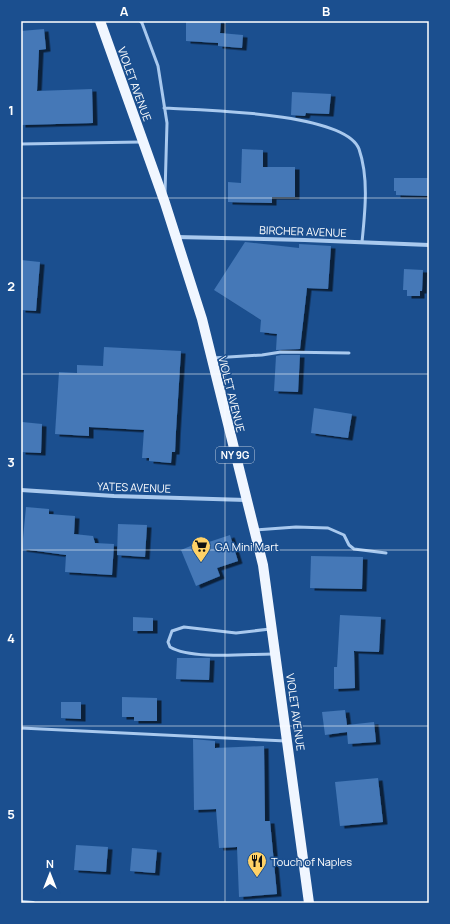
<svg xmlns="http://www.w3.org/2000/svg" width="450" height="924" viewBox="0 0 450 924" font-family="Manrope,sans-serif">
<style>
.building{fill:#4478b7;filter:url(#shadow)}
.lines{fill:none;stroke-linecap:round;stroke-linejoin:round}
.service{stroke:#a9c9ee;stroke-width:3}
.minor{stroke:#a9c9ee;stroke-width:4}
.primary{stroke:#f0f6ff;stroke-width:10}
.grid{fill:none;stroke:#fff;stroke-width:1;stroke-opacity:0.55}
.labels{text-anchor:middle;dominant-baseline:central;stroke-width:3;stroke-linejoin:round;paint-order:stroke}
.shield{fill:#1b4f8f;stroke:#bbcadd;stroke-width:1}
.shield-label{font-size:10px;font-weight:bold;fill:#fff}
.street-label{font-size:11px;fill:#fff;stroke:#1b4f8f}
.poi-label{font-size:11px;fill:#fff;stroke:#1b4f8f;text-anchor:start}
.neatline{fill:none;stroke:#fff;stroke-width:1.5}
.grid-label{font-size:13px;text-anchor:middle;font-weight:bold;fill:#fff}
</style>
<defs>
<filter id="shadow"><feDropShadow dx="4.5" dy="2.5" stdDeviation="0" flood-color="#0009"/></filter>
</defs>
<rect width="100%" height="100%" fill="#1b4f8f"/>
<!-- building -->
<path class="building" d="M186,21H221L220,33L243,35L242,48L218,46V43L186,41Z
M44,29L46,49L39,50L37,91L92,89L93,123L21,125V31Z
M292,92L331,94L329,114L306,113L305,116L291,115Z
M242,149L263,150V167H295V197H272V203L228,202V182L241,183Z
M394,178H428V196L396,195V191H394Z
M245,242L299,248V244L331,246L328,289L307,288L300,349L276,350L277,334L260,332L261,320L214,290Z
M21,260L40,262L36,311L21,310Z
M404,269L423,270L422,291H420V296H407V290H403Z
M104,347L181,351L176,431L175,452H172L171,463L149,461V458H142L144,430L89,427V436L55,434L59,372L77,373V365L103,366Z
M281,355H300L298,392L274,391L276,356Z
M314,408L352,414L348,438L311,433Z
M22,422L42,424L41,453L21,452Z
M26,507L49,509V514L75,516L74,534L93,536L95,543L114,544L112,575L65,572L66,555L22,549Z
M118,524L147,525L145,557L117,555Z
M230,535L238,561L217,568L220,576L196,586L181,550L205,540L206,543Z
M311,556L363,557L362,589L310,588Z
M340,615L381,617L379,652L354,651L355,688L334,689V667H337Z
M133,617L153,618V631H133Z
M177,658H210L209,680L176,679Z
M122,697L157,698V721H134V717H122Z
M61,702H81V719L61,718Z
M345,710L347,725L374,722L376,742L348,744L347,732L325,735L322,712Z
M193,739L215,741V748L264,746L265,821H270L277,894L239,897L237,847L219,848L216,809L194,810Z
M378,778L383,822L340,826L335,782Z
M76,845L108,847L106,872L74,870Z
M132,848L157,850L155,873L130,871Z"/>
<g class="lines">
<!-- service -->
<path class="service" d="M140,21L142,23L158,66L167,123L165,193
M164,108C200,110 345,112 359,149C369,178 365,212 362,242
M21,144L141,142
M213,358L262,355L281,352L349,353
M255,530L296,527L328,528L344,535L349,545L354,549L386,553
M270,629L236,633L184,627L172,631L168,642L170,647C192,660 246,654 273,654
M21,728L286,741"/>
<!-- minor -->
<path class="minor" d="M176,237L305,240L429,245
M21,490L114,496L246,500
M21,902L33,903"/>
<!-- primary -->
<path class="primary" d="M100,21L165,203L202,319L263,565L309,903"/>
</g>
<!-- grid -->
<path class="grid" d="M225,21V903M21,198H429M21,374H429M21,550H429M21,726H429"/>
<!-- icons -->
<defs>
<g id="supermarket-pin" transform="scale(1)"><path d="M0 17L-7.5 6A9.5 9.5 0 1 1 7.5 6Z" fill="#ffd166" stroke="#1b4f8f"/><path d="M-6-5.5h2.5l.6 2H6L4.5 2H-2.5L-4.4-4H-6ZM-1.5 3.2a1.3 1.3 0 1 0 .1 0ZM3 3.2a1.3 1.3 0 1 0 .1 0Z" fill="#111"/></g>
<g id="restaurant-pin" transform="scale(1)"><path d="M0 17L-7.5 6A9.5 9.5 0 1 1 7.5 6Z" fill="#ffd166" stroke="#1b4f8f"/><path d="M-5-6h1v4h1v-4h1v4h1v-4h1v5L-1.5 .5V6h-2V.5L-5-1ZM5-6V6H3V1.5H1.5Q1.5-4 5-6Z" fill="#111"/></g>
</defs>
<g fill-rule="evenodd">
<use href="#supermarket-pin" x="201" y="546"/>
<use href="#restaurant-pin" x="257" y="861"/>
</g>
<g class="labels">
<!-- shield labels -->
<rect class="shield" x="216" y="447" width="38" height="16" rx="3"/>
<g class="shield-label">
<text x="235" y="455">NY 9G</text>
</g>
<!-- street labels -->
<g class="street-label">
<text transform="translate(135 84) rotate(70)">VIOLET AVENUE</text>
<text transform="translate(303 231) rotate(2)">BIRCHER AVENUE</text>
<text transform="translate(232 394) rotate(76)">VIOLET AVENUE</text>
<text transform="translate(134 487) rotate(2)">YATES AVENUE</text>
<text transform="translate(296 712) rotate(82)">VIOLET AVENUE</text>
</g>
<!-- poi labels -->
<g class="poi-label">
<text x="215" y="546">GA Mini Mart</text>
<text x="271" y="861">Touch of Naples</text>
</g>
</g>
<!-- border -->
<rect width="450" height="924" fill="none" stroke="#1b4f8f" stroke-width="44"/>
<!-- north arrow -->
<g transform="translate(50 874)" stroke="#1b4f8f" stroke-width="3" paint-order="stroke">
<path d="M0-3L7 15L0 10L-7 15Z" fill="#ffffff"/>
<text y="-6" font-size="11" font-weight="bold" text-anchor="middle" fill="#ffffff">N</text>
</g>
<rect x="22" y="22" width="406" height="880" class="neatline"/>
<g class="grid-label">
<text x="124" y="16">A</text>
<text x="326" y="16">B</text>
<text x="11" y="115">1</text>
<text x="11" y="291">2</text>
<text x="11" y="467">3</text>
<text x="11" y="643">4</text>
<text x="11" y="819">5</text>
</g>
</svg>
